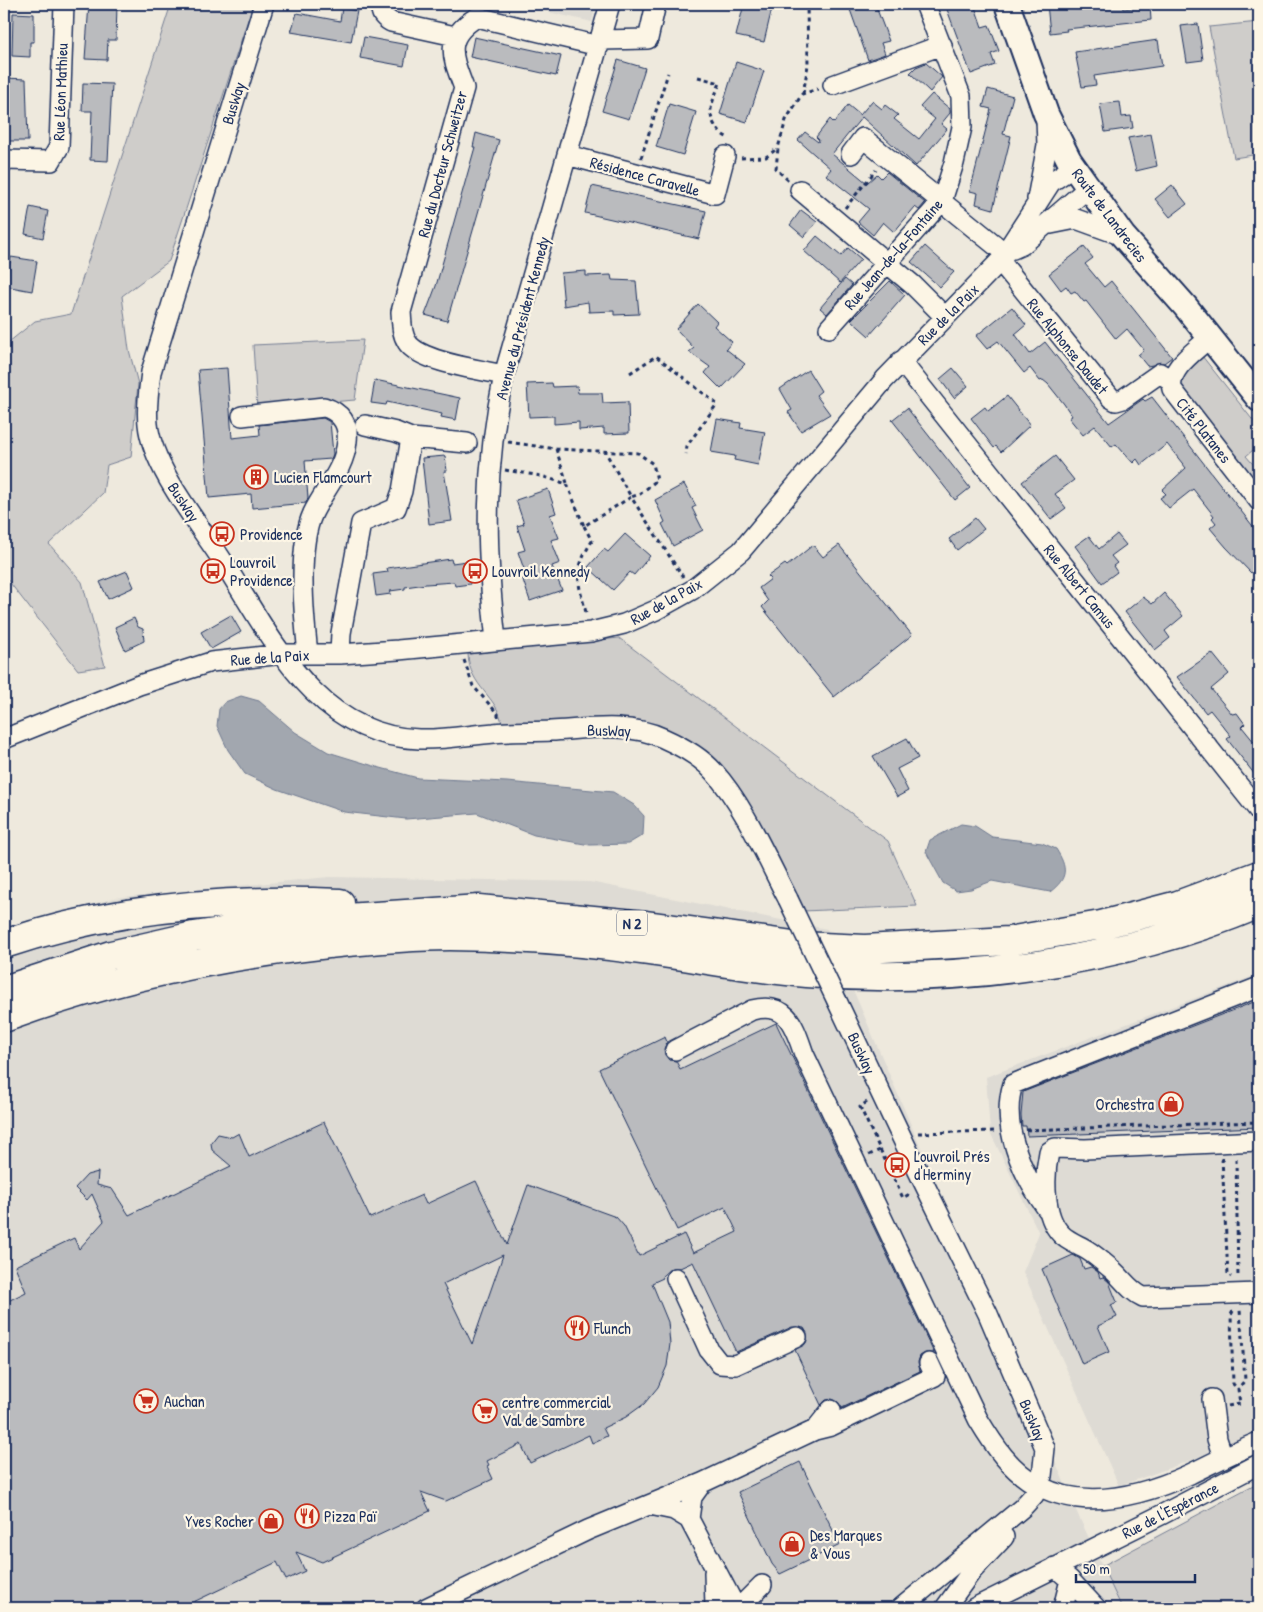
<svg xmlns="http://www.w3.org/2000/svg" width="1263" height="1612" viewBox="0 0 1263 1612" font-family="'Patrick Hand',sans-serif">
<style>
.built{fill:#dedbd4}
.green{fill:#cfcdca;stroke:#757e94}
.water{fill:#a2a7af;stroke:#6c778f}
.building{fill:#babbbe;stroke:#1b2f5e;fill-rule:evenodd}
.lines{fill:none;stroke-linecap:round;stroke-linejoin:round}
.minor-casing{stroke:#1b2f5e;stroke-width:22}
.major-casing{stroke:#1b2f5e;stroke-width:28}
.highway-casing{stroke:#1b2f5e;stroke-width:31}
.path{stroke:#1b2f5e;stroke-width:3;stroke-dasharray:4 4;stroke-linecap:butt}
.minor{stroke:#fcf5e5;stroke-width:19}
.major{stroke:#fcf5e5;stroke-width:24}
.highway{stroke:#fcf5e5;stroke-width:28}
.minor-bridge-casing{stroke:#1b2f5e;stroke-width:22;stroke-linecap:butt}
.minor-bridge{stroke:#fcf5e5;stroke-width:19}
.labels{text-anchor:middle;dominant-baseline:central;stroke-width:4.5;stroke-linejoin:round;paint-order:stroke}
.shield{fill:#fcf5e5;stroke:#5e6a86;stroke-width:1}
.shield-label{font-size:15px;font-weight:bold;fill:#1b2f5e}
.street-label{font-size:16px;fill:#1b2f5e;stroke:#fcf5e5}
.poi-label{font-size:16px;fill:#1b2f5e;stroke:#fcf5e5;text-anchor:start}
</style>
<rect width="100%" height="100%" fill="#eee9dd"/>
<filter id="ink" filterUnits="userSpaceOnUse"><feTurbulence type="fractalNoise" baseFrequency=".02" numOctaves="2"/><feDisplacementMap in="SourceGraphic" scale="10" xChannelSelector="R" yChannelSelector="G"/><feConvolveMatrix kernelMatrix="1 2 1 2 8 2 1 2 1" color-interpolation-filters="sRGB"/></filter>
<g filter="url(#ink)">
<!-- built -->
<path class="built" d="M513,4H596L592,22Z
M329,877L590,882L827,929L1079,1517L1122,1608H4V931L114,898Z
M1259,974V1430L1200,1457L1119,1486L1023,1272L1039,1233L990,1132L986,1077Z"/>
<!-- green -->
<path class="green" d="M171,4H253L169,261L122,296L129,350L138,384L131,457L107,465L103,493L49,544L82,582L105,666L78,670L7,579H4V346L35,321L71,314Z
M1259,22V154L1234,158L1209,27Z
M363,340L355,400L257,408L253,345Z
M1202,356L1259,428V445L1246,456L1259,471V486L1178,385L1177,377Z
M619,638L888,841L917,906L803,911L743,793L722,767L608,719L502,724C498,696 469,687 468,654Z
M1259,1482V1608H1122L1102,1566Z"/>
<!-- water -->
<path class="water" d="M241,696L259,701L295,732L328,752L377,767L418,778L507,782L613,792L634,805L644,816L643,835L628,844L590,845L534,835L477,813L406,819L344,812L277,789L245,774L228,750L217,726L219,709L225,702Z
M961,824L975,826L992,837L1042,843L1056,849C1068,868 1068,878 1050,892L992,881L971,889L956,891L943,883L926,852L930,840Z"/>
<!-- building -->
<path class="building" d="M89,4H117L116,40H108L107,60L85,59Z
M744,4H773L764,42L736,36Z
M848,4H875L889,41L881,43L885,54L868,60Z
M945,4H974L982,27L989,25L999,51L991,54L995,65L971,74Z
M1047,4H1122L1123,9L1150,6L1151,20L1066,29L1067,31L1050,33Z
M342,8L357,11L351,42L291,32L297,13L340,21Z
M13,13L34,14V42H30V57L12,56Z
M1198,24L1203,60L1187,62L1181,26Z
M364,37L408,45L404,66L360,58Z
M474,37L561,56L556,76L470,57Z
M1158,40L1162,66L1094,76L1096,85L1082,87L1075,52Z
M618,60L645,68L629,119L602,111Z
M736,62L764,71L747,122L720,114Z
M926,63L942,77L930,92L910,73L916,67Z
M5,78L26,79L28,141H4Z
M83,83L112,84L108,161L90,160L92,111H82Z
M988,89L1013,96L1003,134L1011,136L993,209L976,204L978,193L970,191L991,109L983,107Z
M932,94L950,109V113L941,124L947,129L916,166L862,117L832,154L867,183L877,174L881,178L887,172L925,203L919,210L915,207L894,232L883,222L873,235L858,222L869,209L826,175L831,169L798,140L805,132L818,142L819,140L816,137L830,119L834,123L848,105L860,115L872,101L882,109L885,105L898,115L894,119L919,139L935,119L920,107Z
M1120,102L1122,117L1131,116L1133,128L1105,132L1100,104Z
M669,104L696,112L683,155L656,147Z
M476,133L499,140L447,321L425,315L436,286L475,147H473Z
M1151,134L1157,166L1136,171L1128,138Z
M1172,185L1187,204L1170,217L1155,199Z
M592,186L706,211L699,239L585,213Z
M30,207L48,211L43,238L25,234Z
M801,210L817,222L804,237L790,225Z
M817,236L841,256L848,248L861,259L840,283L804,251Z
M925,246L954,272L940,287L911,262Z
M1084,247L1093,258L1085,264L1104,287L1111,281L1172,357L1164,363L1147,366L1138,355L1144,350L1127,329L1116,339L1086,301L1084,302L1075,291L1071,293L1066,286L1061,290L1049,274Z
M11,257L37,261L32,291L5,286Z
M586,271V276L611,275L612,280L636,281L639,314L614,315V311L589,312L588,302L564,306L561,273Z
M845,279L852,285L827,314L820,308Z
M890,281L905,295L869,336L851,320Z
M698,304L717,322L714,326L732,342L726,349L745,364L721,389L705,373L710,367L689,352L694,348L676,329Z
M1012,307L1026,325L1015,334L1030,354L1045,342L1109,423L1143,399L1145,401L1152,397L1259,534V566L1251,573L1226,547L1210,528L1216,523L1212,518L1214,516L1193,489L1169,508L1160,498L1166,494L1162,490L1186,468L1167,444L1141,465L1137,459L1133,463L1116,444L1112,447L1095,426L1083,435L1069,418L1072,416L1064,404L1048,384L1043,380L1040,381L1030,368L1024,373L998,341L987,349L976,336Z
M227,368L232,438L260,435L259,425L323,418L330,422L333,454L331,459L305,461L308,498L306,503L252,508L251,494L209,498L198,370Z
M953,368L968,386L954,398L940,379Z
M808,370L821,391L816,395L830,414L801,431L788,412L792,410L780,389Z
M375,380L460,398L456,420L441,417L442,414L387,402L386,405L371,403Z
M552,383L553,387L577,386L578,393H602L603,403L628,402L629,433L604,434V428L579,430V422L554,424V416L529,417L527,384Z
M1007,396L1030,425L1001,452L996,446L994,448L971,418L985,407L988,411Z
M907,408L970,488L955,500L892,420Z
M717,419L741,423L740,428L765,432L758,465L734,460L735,456L711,452Z
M445,456L447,471H444L452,521L429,524L422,458Z
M1055,456L1074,480L1055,494L1066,508L1051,519L1022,482Z
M684,484L696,506L692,508L703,530L673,546L662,524L665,522L655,500Z
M548,489L556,513L550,515L559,538L551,540L560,563L552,566L562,590L530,601L522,577L526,575L518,552L525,550L517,526L524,524L516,500Z
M975,518L984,529L957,550L949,539Z
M625,534L650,556L634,575L630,572L613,590L588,567L604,549L608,552Z
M1117,534L1126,545L1111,556L1117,563L1113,566L1117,572L1102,583L1075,546L1089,536L1099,549Z
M813,545L823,557L839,545L912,635L834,697L762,607L768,601L759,588L771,579L768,576L785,564L787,566Z
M451,559L452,563L467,561L470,584L455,586L454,582L426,584L405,587V589L390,591L391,594L376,596L373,574L388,572L387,568Z
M127,571L134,587L108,599L100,582Z
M1164,593L1183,616L1165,631L1170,638L1155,650L1125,612L1143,597L1152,604Z
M231,615L241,632L211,649L201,632Z
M134,618L138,627L143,629L144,641L125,650L115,627Z
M1212,653L1229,674L1211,689L1232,714L1237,713L1245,724L1242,727L1259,748V780L1227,739L1231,736L1210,710L1206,713L1177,677Z
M907,738L918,758L897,769L908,791L897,797L873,756Z
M1259,1000V1127L1027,1136L1026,1126H1022L1021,1115L1023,1092Z
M776,1023L934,1353H925L920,1356L918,1362L920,1371L842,1408L838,1402L832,1399L826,1400L821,1405L795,1350L806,1343L807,1333L804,1328L792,1327L736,1352L693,1262L680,1268H671L662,1276L663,1278L652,1283L668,1322L670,1344L667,1366L658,1387L644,1404L626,1417L603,1428L607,1436L592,1443L589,1435L530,1463L521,1444L487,1461L489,1465L487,1466L493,1479L446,1501L421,1492L430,1511L322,1562L296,1552L305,1571L286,1580L277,1562L181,1608H4V1303L26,1292L15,1266L74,1238L79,1249L104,1221L92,1194L87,1200L75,1188L87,1175L98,1172L97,1185L112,1189L129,1215L231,1166L212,1150L211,1143L218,1134L232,1137L239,1133L249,1157L324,1122L370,1218L422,1195L426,1204L476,1181L507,1245L528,1185L616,1217L624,1226L639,1256L684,1234L693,1253L737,1232L725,1207L677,1230L599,1069L665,1037L667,1042L664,1049L665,1055L669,1060L676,1061L680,1069ZM503,1255L502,1258L472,1344L443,1284Z
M1073,1255L1080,1259L1084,1269L1091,1267L1098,1272L1100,1278L1103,1277L1109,1282L1117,1302L1111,1305L1117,1317L1098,1326L1109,1352L1082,1364L1042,1269Z
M800,1462L840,1545L780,1574L772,1564L738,1492Z"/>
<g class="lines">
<!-- minor casing -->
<g class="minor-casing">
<path id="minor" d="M264,4L151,372C149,389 146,406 148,424C152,467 198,523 222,560C270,635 316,737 419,739C444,740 469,735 494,733C513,731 532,732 551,731C588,729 629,722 663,738C681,746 702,758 714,772C744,805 767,859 788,899
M381,4C380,14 383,17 391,22L455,36
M601,40L648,39L656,4
M833,85L942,45
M851,154L863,138L1005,253
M567,155L715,194L725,156
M4,160L51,161L59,147L64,4
M800,190L913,285L945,317
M1037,199L1047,145L1046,118
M1051,224L1076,219L1123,236
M1013,249L1022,245L1088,188
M1000,261L1111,398L1116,401L1123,399L1160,373L1170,380
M829,328L942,201L954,163L962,127L961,96L925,4
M1210,337C1196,351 1168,368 1172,389L1259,501
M901,361L1259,811
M504,375C482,370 419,362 407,342C401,333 402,322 401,312L464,88C452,56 443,38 477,17L599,46
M242,416L324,407C341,412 349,424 347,441C345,468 324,490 313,513C297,547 304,617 308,654
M365,425L396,432L411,438L467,443
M496,640C485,546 484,468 504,375L610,4
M340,654L341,633L361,523L396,508L402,491L411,438
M4,739L139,685L211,662L283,654H340L398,650L591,632L624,624L656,610L692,590L741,551L885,379L1000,261L1051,182L1074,167
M837,1001L912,1159L988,1314L1045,1448L1042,1476L1034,1495L1022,1508L901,1608
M675,1050L752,1010C788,1001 794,1026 804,1054L978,1419C993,1444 1011,1472 1039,1486C1086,1511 1144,1495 1190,1474C1213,1463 1235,1451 1259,1442
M1259,1141L1085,1149L1055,1148L1049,1152C1044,1175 1043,1216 1061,1234C1067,1241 1079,1245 1087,1250C1095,1255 1102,1261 1109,1267C1122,1277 1128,1290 1143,1297L1259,1293
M1047,1209C1022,1175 1000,1125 1013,1084L1259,987
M676,1278L709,1350L720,1364L735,1365L797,1337
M1212,1399L1217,1439L1223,1457
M831,1410L815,1430L831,1426L935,1376L929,1363
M702,1483L815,1430
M650,1505L674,1510L689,1519L736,1608
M1055,1567L1070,1580L1096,1608
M714,1572L715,1608
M426,1608L588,1530L702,1483L692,1497L689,1519
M739,1608L762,1585
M945,1608L971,1572L1004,1537
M974,1608L1163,1514L1259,1464
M1063,1608L1070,1580"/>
</g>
<!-- major casing -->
<g class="major-casing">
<path id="major" d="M1007,4L1046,114L1069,160L1123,236L1185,306L1259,399"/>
</g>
<!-- highway casing -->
<g class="highway-casing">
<path id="highway" d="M4,944C112,908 227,898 340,903
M4,990L111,955L194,936L288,922L479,909L646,925L800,946L865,949L1009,941L1101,925L1178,905L1259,875
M4,1018C109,979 217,956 328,944C368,940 409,936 450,936C515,937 583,942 648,951C701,958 754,969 807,973C958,985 1119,963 1259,904"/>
</g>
<!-- path -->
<path class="path" d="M698,77L720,83C717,91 712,101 711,109C709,120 719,135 729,138
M803,94L808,65L807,4
M641,158L668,73
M741,158L766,157L778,148
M788,180L776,169L778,148L786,120L802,94L818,89
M845,208L876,170
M630,373L656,356L717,404L687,446L686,454
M508,442L556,449L638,453L653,464L657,480L640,494L631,497L606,453
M556,449L567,483
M505,470L541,476L567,484L584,526L631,497L683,577
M584,526L592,541C572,573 578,582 587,616
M464,660L473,686L498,714V717
M867,1102L860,1107L903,1198L911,1193
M1026,1130L1259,1122
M918,1133L995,1131
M869,1155L880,1150
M1222,1158L1228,1275L1231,1277
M1236,1159L1238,1277
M1233,1311L1231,1315L1233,1384L1238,1389
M1228,1406L1240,1404L1238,1389L1245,1380L1240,1310"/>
<!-- minor -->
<use href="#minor" class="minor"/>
<!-- major -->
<use href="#major" class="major"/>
<!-- highway -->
<use href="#highway" class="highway"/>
<!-- minor-bridge casing -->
<g class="minor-bridge-casing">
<path id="minor-bridge" d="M788,899L837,1001"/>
</g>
<!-- minor-bridge -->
<use href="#minor-bridge" class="minor-bridge"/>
</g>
</g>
<!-- icons -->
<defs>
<g id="building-ring" transform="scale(1.25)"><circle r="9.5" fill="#fcf5e5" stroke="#c8321e" stroke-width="1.5"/><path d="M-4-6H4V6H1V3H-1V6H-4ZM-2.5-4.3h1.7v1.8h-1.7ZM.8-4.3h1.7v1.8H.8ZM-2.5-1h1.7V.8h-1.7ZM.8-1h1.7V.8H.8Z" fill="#c8321e"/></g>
<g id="bus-ring" transform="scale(1.25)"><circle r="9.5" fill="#fcf5e5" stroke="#c8321e" stroke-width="1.5"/><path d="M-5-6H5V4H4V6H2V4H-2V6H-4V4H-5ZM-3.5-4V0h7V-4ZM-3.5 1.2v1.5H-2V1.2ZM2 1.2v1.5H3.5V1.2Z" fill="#c8321e"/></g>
<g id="shop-ring" transform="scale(1.25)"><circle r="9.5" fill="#fcf5e5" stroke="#c8321e" stroke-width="1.5"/><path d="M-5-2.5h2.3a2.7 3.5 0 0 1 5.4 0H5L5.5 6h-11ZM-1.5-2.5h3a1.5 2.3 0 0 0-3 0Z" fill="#c8321e"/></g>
<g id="restaurant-ring" transform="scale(1.25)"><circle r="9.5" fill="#fcf5e5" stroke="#c8321e" stroke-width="1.5"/><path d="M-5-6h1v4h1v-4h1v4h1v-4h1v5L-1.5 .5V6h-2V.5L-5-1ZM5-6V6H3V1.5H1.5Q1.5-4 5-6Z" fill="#c8321e"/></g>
<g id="supermarket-ring" transform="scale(1.25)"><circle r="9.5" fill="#fcf5e5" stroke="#c8321e" stroke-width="1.5"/><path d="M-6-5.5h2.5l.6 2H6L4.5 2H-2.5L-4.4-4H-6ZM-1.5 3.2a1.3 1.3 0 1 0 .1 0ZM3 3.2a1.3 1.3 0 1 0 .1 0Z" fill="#c8321e"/></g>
</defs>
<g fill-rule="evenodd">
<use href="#building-ring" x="256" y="477"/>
<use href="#bus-ring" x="222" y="534"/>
<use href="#bus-ring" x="213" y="571"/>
<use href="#bus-ring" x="475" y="571"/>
<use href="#shop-ring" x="1171" y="1104"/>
<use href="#bus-ring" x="897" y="1165"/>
<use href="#restaurant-ring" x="577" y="1328"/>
<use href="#supermarket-ring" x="146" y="1401"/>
<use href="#supermarket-ring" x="485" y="1411"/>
<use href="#restaurant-ring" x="307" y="1516"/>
<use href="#shop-ring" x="271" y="1521"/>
<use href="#shop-ring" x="792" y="1544"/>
</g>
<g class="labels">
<!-- shield labels -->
<rect class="shield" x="617" y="910.5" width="30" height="25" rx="4"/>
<g class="shield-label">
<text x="632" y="923">N 2</text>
</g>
<!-- street labels -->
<g class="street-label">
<text transform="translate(60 92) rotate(-88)">Rue Léon Mathieu</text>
<text transform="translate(233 103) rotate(-73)">BusWay</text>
<text transform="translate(442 164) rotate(-75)">Rue du Docteur Schweitzer</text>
<text transform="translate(645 176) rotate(15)">Résidence Caravelle</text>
<text transform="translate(1110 215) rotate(53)">Route de Landrecies</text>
<text transform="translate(893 254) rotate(-49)">Rue Jean-de-la-Fontaine</text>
<text transform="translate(948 314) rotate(-45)">Rue de la Paix</text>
<text transform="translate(522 318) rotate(-75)">Avenue du Président Kennedy</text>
<text transform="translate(1068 346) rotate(51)">Rue Alphonse Daudet</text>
<text transform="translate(1204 430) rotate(52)">Cité Platanes</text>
<text transform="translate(184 502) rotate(57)">BusWay</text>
<text transform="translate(1080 586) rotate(51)">Rue Albert Camus</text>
<text transform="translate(666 601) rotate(-29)">Rue de la Paix</text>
<text transform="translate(270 657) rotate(-4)">Rue de la Paix</text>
<text transform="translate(609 730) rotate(1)">BusWay</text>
<text transform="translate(862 1053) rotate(65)">BusWay</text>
<text transform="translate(1033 1420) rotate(67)">BusWay</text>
<text transform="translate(1170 1510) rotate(-27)">Rue de l'Espérance</text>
</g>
<!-- poi labels -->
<g class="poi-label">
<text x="274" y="477">Lucien Flamcourt</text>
<text x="240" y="534">Providence</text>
<text x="230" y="562">Louvroil<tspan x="230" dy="18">Providence</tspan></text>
<text x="492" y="571">Louvroil Kennedy</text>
<text x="1154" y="1104" text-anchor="end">Orchestra</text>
<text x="914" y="1156">Louvroil Prés<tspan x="914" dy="18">d'Herminy</tspan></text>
<text x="594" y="1328">Flunch</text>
<text x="164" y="1401">Auchan</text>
<text x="502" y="1402">centre commercial<tspan x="502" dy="18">Val de Sambre</tspan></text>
<text x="324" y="1516">Pizza Paï</text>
<text x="254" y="1521" text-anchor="end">Yves Rocher</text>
<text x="810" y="1535">Des Marques<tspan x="810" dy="18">&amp; Vous</tspan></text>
</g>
</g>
<!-- margin -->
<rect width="1263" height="1612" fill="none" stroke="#fcf5e5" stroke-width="20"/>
<rect x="10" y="10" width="1243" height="1592" fill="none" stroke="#1b2f5e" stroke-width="2" filter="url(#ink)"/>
<!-- scale -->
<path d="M1076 1574v8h119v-8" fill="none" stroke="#1b2f5e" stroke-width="2.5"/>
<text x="1083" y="1574" font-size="15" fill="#1b2f5e" stroke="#fcf5e5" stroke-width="4" paint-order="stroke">50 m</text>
</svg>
